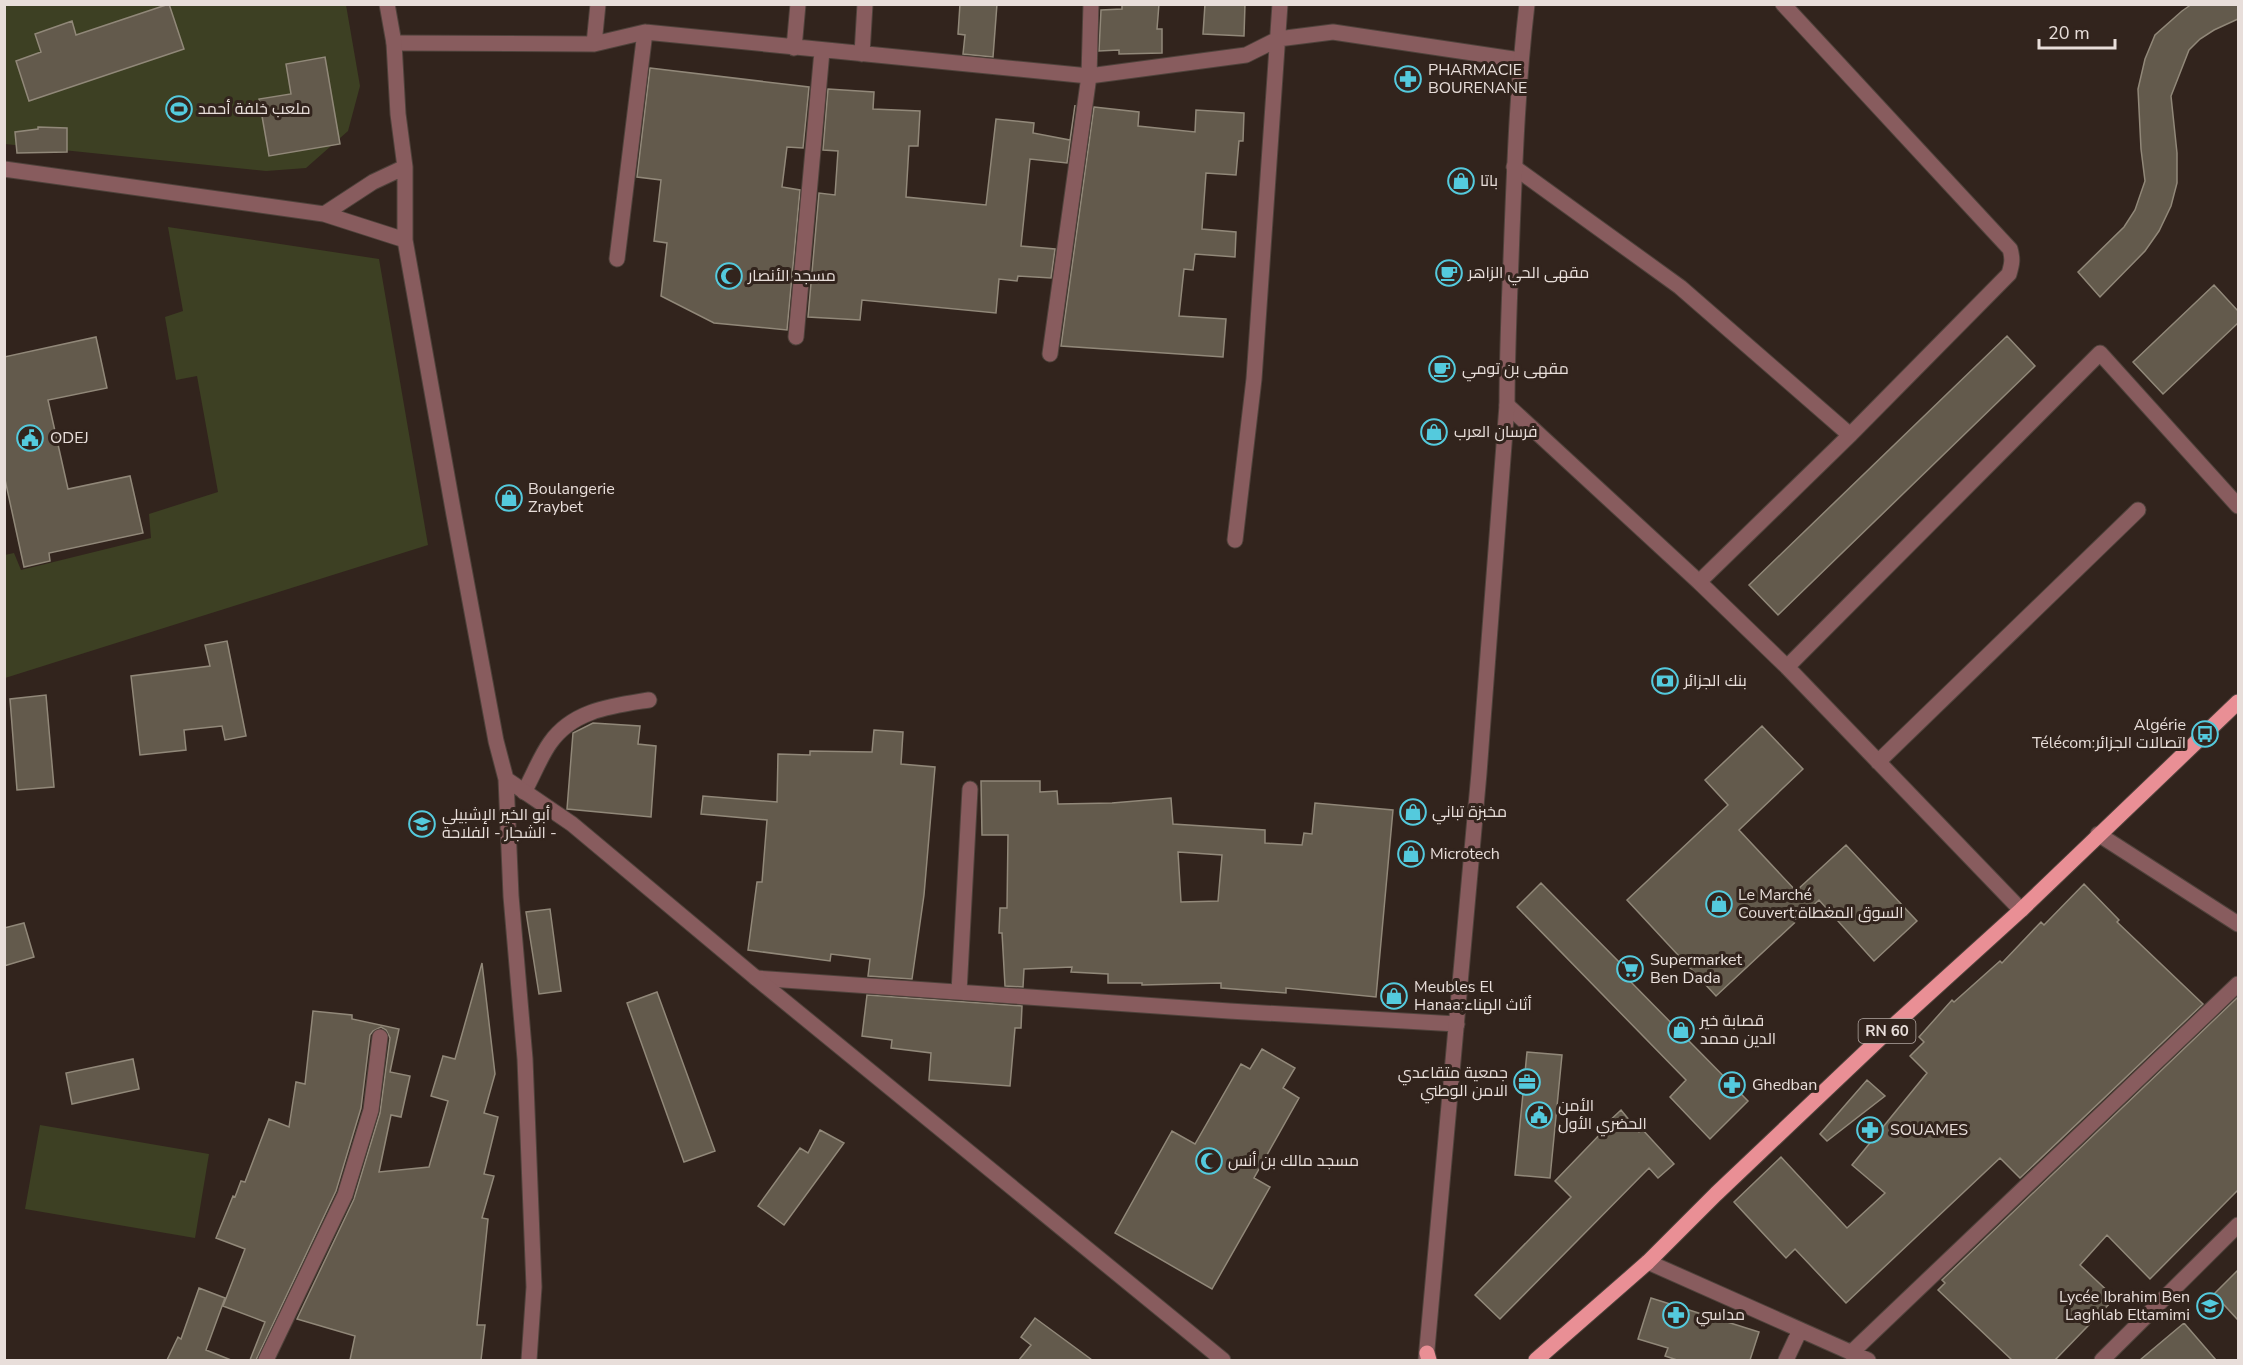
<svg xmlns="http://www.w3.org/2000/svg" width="2243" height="1365" viewBox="0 0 2243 1365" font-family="'Nunito Sans',Cairo,sans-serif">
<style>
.green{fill:#3d4023}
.building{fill:#635a4c;stroke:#918879;stroke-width:1.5;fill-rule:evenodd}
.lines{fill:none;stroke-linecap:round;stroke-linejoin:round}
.minor-casing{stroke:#4f423b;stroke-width:17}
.tertiary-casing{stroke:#4f423b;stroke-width:17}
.primary-casing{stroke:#4f423b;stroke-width:17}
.minor{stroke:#885c5e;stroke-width:15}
.tertiary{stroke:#885c5e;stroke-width:15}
.primary{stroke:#e98f95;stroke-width:15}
.labels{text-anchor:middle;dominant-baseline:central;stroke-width:6;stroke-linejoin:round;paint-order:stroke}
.shield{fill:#32241d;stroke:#b1a6a1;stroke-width:1.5}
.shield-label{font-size:15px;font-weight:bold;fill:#e8deda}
.poi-label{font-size:16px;fill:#e8deda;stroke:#32241d;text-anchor:start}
</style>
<rect width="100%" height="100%" fill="#32241d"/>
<!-- green -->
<path class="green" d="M4,5H346L360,86L348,131L306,168L266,171L5,144Z
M168,227L379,259L428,545L5,678V555L14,553L21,570L151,538L149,514L218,492L197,376L176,380L165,317L183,311Z
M40,1125L209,1154L195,1238L25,1209Z"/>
<!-- building -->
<path class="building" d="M169,4L184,49L29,101L16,61L41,52L35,34L72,21L76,35Z
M960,4H997L993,57L963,54L965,35L958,34Z
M1122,4H1159L1157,29H1162V53L1119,54V50L1099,51L1101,10L1122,9Z
M1205,4H1245L1244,36L1203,34Z
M2192,4H2238V19L2214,30L2200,39L2189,50L2171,96L2177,153V183L2171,206L2159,231L2145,251L2100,297L2078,272L2124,227L2135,210L2145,181L2141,149L2138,89L2145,59L2155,35L2182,11Z
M325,57L340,144L269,156L259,99L291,94L286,64Z
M650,68L809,87L803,148L787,147L782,187L800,190L787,330L714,323L661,296L667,243L654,241L661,180L637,177Z
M828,89L874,92L873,109L920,111L918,146H909L906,197L986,205L996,119L1034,123L1033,133L1070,140L1075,105L1067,163L1030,159L1021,246L1055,249L1051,278L1018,276L1017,281L999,279L996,313L862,300L860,320L808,317L819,193L835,195L838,151L823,150Z
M1094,107L1139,112L1138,126L1195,132L1196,110L1244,113L1243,141H1239L1236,175L1206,173L1202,229L1236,232L1235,257L1195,254L1193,270L1184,269L1179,316L1226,319L1223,357L1061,346Z
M38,127L67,128V152L17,153L15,132L38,129Z
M2214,285L2238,311V323L2163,394L2133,362Z
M2007,336L2035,366L1778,615L1749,585Z
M96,337L107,388L48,400L68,489L130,476L143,533L49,553L50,561L24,567L4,475V357Z
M227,641L246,736L225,740L222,726L184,730L186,750L140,755L131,676L210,666L205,645Z
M46,695L54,787L17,790L10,699Z
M593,723L640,726L638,744L656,746L651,817L567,809L573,733Z
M1762,726L1803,769L1739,830L1796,891L1846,845L1917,921L1874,961L1819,900L1716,996L1627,900L1728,805L1705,780Z
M874,730L903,732L901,764L935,767L924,895L912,979L868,976L870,959L831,954L830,961L748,950L757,882H762L767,820L701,814L703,796L777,802L778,754L810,755V751L872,752Z
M981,781H1040V792L1057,791L1058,804L1112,803L1171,798L1173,824L1265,830V843L1302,845L1304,833L1312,834L1315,803L1393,810L1376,997L1286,988V993L1221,988V983L1142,985V983H1108V974L1071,972L1072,967L1024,969L1023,987L1005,986L1002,933H999L1000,908H1007L1008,835H982ZM1178,852L1222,855L1218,901L1181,902Z
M1541,883L1626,969L1622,973L1748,1101L1710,1139L1670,1097L1686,1080L1517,907Z
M2084,884L2119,920L2117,922L2203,1004L2020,1178L2000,1158L1846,1303L1795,1249L1786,1258L1734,1202L1781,1157L1847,1228L1885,1193L1852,1165L1927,1073L1910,1056L1924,1042L1919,1037L1952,1000L1954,1002L2000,961L2002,963L2041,922L2044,925Z
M550,909L561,991L539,994L526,912Z
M24,923L34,957L4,966V928Z
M482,963L495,1074L484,1113L498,1117L484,1174L494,1176L482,1218L488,1219L477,1325H485L481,1360H350L355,1336L297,1319L354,1199L380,1113L390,1038L386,1030L381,1027L373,1031L370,1035L361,1108L336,1191L256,1360H250L265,1322L223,1306L245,1249L216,1238L233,1196L235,1197L241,1181L245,1182L269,1119L289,1127L296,1082L305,1084L313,1011L352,1015V1019L399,1029L390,1072L410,1076L401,1117L391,1115L379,1172L429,1167L448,1101L431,1096L443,1056L455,1059Z
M657,992L715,1151L684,1162L627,1003Z
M867,995L1022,1006L1021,1028H1015L1010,1086L929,1080L931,1053L891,1048L892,1040L862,1036Z
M2238,997V1190L2150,1279L2107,1235L2080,1265L2115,1298L2055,1360H2012L1938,1290L1945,1283L1942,1280Z
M1262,1049L1295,1068L1283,1088L1299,1098L1254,1178L1270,1187L1212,1289L1115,1233L1172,1131L1195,1144L1241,1064L1250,1069Z
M1527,1052L1562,1055L1550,1178L1515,1175Z
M133,1059L139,1089L72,1104L66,1073Z
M1867,1080L1885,1096L1827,1141L1820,1134Z
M1621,1110L1639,1132L1642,1129L1674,1164L1658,1178L1649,1168L1500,1319L1475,1295L1571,1197L1555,1181L1607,1127L1605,1125Z
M820,1130L844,1143L784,1225L758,1206L800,1148L808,1153Z
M2238,1270V1320L2214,1294Z
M199,1288L225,1298L206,1350L231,1360H167L178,1337L181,1339Z
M1651,1298L1759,1332L1750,1360H1677L1665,1356L1668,1348L1638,1339Z
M1035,1318L1092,1360H1019L1031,1345L1021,1337Z
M2184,1323L2216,1360H2140Z"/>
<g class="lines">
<!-- minor casing -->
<g class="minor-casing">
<path id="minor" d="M394,43L594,44L645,32L1089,76L1246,55L1278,39L1333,32L1520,60
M594,44L598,4
M794,48L798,4
M862,54L865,4
M1514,167L1680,287L1850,435
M617,259L645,32
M796,337L822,51
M1050,354L1089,76L1091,4
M1507,405L1699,582L1787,667L2021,910
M1235,540L1254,379L1280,4
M1699,582L1850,435L2009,274C2012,264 2013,259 2010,249L1783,4
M1787,667L2100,353L2238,506
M1878,762L2138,510
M524,792C533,776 540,757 550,743C573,710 612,706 649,700
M2098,834L2238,924
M756,978L1229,1011L1457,1024
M959,992L970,789
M1648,1262L1868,1360
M1851,1353L2238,984
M266,1360L345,1195L371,1110L380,1037
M1786,1360L1800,1330
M2102,1360L2238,1225"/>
</g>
<!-- tertiary casing -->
<g class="tertiary-casing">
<path id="tertiary" d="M387,4L394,43L398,114L405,167V240L454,515L496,741L506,779L511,896L525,1059L534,1287L529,1360
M4,169L324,214L405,240
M324,214L373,182L405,167
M506,779L572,824L756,978L1223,1360
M1426,1360L1479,773L1507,405C1507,347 1510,289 1512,232C1515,156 1518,80 1527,4"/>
</g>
<!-- primary casing -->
<g class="primary-casing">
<path id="primary" d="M1427,1353L1429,1360
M1536,1360L1648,1262L1716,1194L1892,1027L2021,910L2238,702"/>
</g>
<!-- minor -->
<use href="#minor" class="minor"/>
<!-- tertiary -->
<use href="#tertiary" class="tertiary"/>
<!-- primary -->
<use href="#primary" class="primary"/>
</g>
<!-- icons -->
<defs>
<g id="pharmacy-ring" transform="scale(1.35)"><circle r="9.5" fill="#32241d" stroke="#54cadd" stroke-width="1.5"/><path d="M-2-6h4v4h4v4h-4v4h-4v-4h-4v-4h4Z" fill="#54cadd"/></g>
<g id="stadium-ring" transform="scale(1.35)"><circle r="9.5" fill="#32241d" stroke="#54cadd" stroke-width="1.5"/><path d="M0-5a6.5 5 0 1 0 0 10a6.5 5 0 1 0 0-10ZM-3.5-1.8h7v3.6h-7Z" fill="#54cadd"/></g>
<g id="shop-ring" transform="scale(1.35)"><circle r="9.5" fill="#32241d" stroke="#54cadd" stroke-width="1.5"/><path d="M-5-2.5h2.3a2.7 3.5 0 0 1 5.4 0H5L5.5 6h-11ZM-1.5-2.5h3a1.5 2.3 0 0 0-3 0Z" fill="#54cadd"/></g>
<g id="cafe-ring" transform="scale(1.35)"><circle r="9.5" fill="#32241d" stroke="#54cadd" stroke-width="1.5"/><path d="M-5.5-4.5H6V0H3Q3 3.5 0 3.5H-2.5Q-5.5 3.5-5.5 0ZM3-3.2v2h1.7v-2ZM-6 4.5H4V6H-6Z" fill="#54cadd"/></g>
<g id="mosque-ring" transform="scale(1.35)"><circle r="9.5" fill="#32241d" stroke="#54cadd" stroke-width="1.5"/><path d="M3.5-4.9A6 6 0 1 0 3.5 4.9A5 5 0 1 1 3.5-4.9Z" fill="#54cadd"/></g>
<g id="civic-ring" transform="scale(1.35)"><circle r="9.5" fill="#32241d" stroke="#54cadd" stroke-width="1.5"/><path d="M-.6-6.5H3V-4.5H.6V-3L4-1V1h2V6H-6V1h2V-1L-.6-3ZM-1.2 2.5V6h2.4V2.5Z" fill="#54cadd"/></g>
<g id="bank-ring" transform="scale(1.35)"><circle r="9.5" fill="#32241d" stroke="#54cadd" stroke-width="1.5"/><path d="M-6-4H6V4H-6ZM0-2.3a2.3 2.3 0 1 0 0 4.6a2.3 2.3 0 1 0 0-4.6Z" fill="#54cadd"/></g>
<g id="bus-ring" transform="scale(1.35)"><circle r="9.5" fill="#32241d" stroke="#54cadd" stroke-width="1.5"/><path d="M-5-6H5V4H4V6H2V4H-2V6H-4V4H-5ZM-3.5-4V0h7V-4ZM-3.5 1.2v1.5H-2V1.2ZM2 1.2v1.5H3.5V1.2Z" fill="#54cadd"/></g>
<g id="school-ring" transform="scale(1.35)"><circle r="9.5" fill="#32241d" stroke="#54cadd" stroke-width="1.5"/><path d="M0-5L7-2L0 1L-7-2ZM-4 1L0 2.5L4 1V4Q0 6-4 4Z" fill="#54cadd"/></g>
<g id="supermarket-ring" transform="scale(1.35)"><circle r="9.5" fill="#32241d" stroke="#54cadd" stroke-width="1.5"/><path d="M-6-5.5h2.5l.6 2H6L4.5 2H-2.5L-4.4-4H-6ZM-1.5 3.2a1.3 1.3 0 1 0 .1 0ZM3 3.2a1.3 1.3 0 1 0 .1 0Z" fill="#54cadd"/></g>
<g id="office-ring" transform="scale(1.35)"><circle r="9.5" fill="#32241d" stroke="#54cadd" stroke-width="1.5"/><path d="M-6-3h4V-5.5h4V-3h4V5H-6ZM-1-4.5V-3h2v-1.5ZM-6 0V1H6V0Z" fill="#54cadd"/></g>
</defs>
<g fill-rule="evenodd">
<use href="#pharmacy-ring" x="1408" y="79"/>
<use href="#stadium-ring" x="179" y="109"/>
<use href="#shop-ring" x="1461" y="181"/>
<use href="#cafe-ring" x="1449" y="273"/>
<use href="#mosque-ring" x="729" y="276"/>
<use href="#cafe-ring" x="1442" y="369"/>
<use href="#shop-ring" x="1434" y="432"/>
<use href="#civic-ring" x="30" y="438"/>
<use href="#shop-ring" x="509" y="498"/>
<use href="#bank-ring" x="1665" y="681"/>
<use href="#bus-ring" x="2205" y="734"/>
<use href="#shop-ring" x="1413" y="812"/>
<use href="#school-ring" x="422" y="824"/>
<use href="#shop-ring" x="1411" y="854"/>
<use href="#shop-ring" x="1719" y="904"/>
<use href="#supermarket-ring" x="1630" y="969"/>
<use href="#shop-ring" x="1394" y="996"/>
<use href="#shop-ring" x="1681" y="1030"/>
<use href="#office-ring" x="1527" y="1082"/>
<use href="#pharmacy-ring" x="1732" y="1085"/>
<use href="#civic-ring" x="1539" y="1115"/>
<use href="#pharmacy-ring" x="1870" y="1130"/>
<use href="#mosque-ring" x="1209" y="1161"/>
<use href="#school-ring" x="2210" y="1306"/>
<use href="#pharmacy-ring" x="1676" y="1315"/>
</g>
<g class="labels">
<!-- shield labels -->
<rect class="shield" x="1858.5" y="1019" width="57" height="24" rx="4.5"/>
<g class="shield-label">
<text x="1887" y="1031">RN 60</text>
</g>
<!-- poi labels -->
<g class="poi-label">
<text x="1428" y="70">PHARMACIE<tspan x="1428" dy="18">BOURENANE</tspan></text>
<text x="198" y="109">ملعب خلفة أحمد</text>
<text x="1480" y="181">باتا</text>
<text x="1468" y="273">مقهى الحي الزاهر</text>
<text x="748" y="276">مسجد الأنصار</text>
<text x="1462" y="369">مقهى بن تومي</text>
<text x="1454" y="432">فرسان العرب</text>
<text x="50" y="438">ODEJ</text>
<text x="528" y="489">Boulangerie<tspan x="528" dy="18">Zraybet</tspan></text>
<text x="1684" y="681">بنك الجزائر</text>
<text x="2186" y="725" text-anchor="end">Algérie<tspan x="2186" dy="18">Télécom;اتصالات الجزائر</tspan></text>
<text x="1432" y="812">مخبزة تباني</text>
<text x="442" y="815">أبو الخير الإشبيلي<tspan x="442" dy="18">الشجار - الفلاحة -</tspan></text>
<text x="1430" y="854">Microtech</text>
<text x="1738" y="895">Le Marché<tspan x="1738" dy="18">Couvert;السوق المغطاة</tspan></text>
<text x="1650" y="960">Supermarket<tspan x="1650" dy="18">Ben Dada</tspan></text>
<text x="1414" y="987">Meubles El<tspan x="1414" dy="18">Hanaa;أثاث الهناء</tspan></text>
<text x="1700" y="1021">قصابة خير<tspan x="1700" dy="18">الدين محمد</tspan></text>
<text x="1508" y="1073" text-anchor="end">جمعية متقاعدي<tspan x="1508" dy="18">الامن الوطني</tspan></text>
<text x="1752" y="1085">Ghedban</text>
<text x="1558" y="1106">الأمن<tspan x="1558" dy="18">الحضري الأول</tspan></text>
<text x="1890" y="1130">SOUAMES</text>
<text x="1228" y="1161">مسجد مالك بن أنس</text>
<text x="2190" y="1297" text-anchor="end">Lycée Ibrahim Ben<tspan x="2190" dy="18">Laghlab Eltamimi</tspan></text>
<text x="1696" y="1315">مداسي</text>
</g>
</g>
<!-- border -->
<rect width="2243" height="1365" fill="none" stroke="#e8deda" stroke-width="12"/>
<!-- scale -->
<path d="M2039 39v9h76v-9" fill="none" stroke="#e8deda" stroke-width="3"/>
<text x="2048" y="39" font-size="18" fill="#e8deda" stroke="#32241d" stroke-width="4.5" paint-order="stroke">20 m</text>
</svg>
